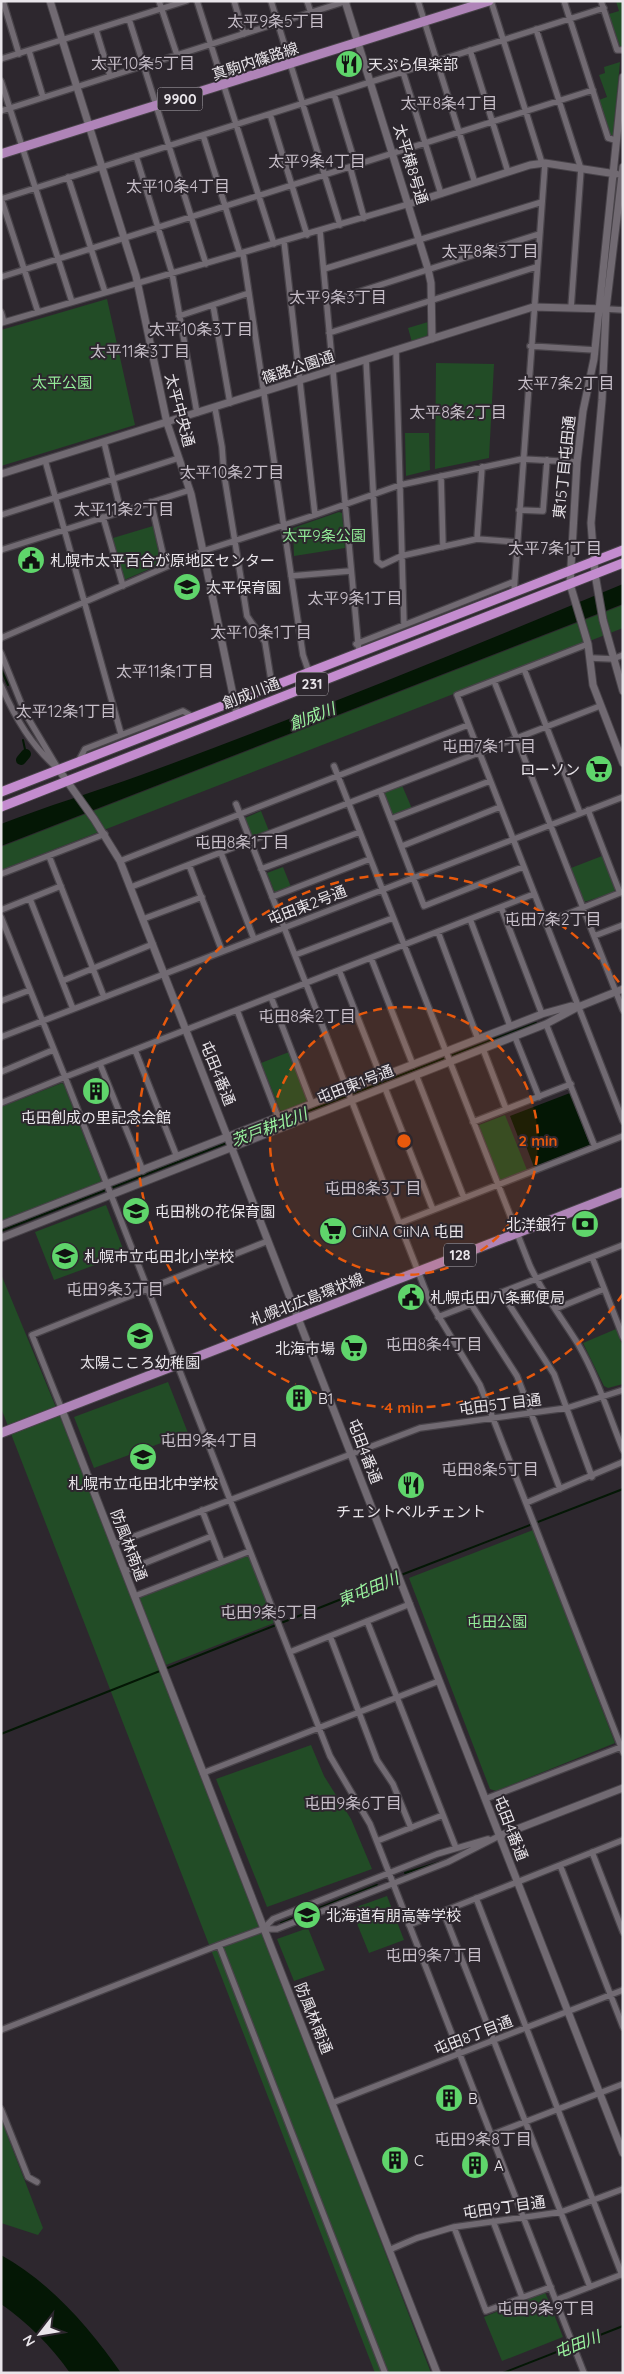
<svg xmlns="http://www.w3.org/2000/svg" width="624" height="2374" viewBox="0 0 624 2374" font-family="Quicksand,'Noto Sans JP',sans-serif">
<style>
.green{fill:#224c26}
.water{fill:#041705}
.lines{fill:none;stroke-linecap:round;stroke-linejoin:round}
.stream{stroke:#041705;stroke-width:2}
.river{stroke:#041705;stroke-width:10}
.minor-casing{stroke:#484349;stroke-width:8}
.tertiary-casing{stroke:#484349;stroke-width:9}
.primary-casing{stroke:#484349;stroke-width:11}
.trunk-casing{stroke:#484349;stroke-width:11}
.minor{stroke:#716a72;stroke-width:5.5}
.tertiary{stroke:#716a72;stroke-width:7}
.primary{stroke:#af84b8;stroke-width:9}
.trunk{stroke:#c48ccf;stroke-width:9}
.ring{fill:none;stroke:#e8590c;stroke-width:2.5;stroke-dasharray:9 6}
.labels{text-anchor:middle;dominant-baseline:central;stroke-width:4;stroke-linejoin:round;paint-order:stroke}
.shield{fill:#2d272e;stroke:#b1acb2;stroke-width:1}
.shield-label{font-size:14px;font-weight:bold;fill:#e9e5ea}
.street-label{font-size:15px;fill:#e9e5ea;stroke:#2d272e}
.poi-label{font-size:15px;fill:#e9e5ea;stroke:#2d272e;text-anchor:start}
.park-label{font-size:15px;fill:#92ec98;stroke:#2d272e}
.neighbourhood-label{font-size:16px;fill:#c6bec8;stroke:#2d272e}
.water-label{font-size:16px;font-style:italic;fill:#9bf5a0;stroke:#2d272e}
.centre{fill:#e8590c;stroke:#2d272e;stroke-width:2.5}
.ring-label{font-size:15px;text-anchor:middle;font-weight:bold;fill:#e8590c;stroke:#2d272e;stroke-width:4;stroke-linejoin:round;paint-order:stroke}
</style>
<rect width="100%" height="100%" fill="#2d272e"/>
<!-- green -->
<path class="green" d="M616,1H623V42L622,47H620L609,14L619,11Z
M620,62L613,135H611L599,100L607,97L599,75L605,73L604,67Z
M107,299L135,425L1,466V330Z
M428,322C429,339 427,337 412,342L408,328Z
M436,363L494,364L489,458L435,469Z
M405,433H429L430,470L406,476Z
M339,512L342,513L345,548L294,556L293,528Z
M153,526L161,564L124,580L113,538Z
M623,605V628L1,870V847Z
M401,783L413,811L391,819L380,791Z
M261,811L269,831L253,838L245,818Z
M602,856L615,890L613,893L584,902L571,868Z
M283,867L291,887L275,893L267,873Z
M289,1052L307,1099L306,1102L283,1111L280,1110L261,1063Z
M62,1083L64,1085L101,1180L100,1183L1,1221V1107Z
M505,1115L527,1170L500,1180L479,1125Z
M106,1205L125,1254L54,1280L35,1232Z
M1,1274L67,1434L257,1916L431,2373H375L1,1408Z
M616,1329L623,1347V1384L608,1388L604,1386L583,1343Z
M168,1382L188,1433L94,1468L74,1417Z
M533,1530L615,1743L496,1791L490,1789L409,1578Z
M248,1554L274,1623L166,1665L139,1598Z
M311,1745L324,1776L351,1819L372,1869L267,1907L216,1779Z
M387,1896L404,1940L369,1953L351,1909Z
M308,1928L325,1970L294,1981L277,1939Z
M1,2119L43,2228L38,2235L1,2223Z
M545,2292L563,2337L502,2361L484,2317Z"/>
<!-- water -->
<path class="water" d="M623,584V604L1,846V824C47,806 94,792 141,775C302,716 464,650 623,584Z
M570,1093L590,1145L534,1167L526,1146L522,1147L510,1116Z
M1,2255C50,2282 90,2328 121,2373H70C51,2346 28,2323 1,2304Z"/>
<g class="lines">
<!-- stream -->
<path class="stream" d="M1,669L8,685
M23,740L26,754
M352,1094L536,1023
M1,1231L347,1096
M401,1575L623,1489
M281,1623L397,1577
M1,1734L276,1625
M405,1873L440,1862
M281,1923L377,1885
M503,2373L623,2326"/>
<!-- river -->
<path class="river" d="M21,760L26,754"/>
<!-- minor casing -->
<g class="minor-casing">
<path id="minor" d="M3,1L19,54
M159,1L177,55
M197,1L274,244
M234,1L244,34
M271,1L340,225
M307,1L311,13
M418,1L475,183
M491,1L542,163
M564,1L608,138L615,140
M601,1L617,50H623
M129,19L206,264
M536,29L581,169L571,308
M96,30L110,76
M470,50L508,172
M29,51L43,97
M1,59L186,1
M403,72L441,194
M1,81L72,302
M334,94L356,166
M1,111L347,1
M270,114L307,235
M203,135L240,254
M136,156L172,273L197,413
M350,167L364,218
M68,177L105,292
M1,198L38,312
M1,199L604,8
M320,231L359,653
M284,241L315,515
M243,253L303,655L313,684
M324,269L542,202
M1,277L593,90
M327,302L539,234
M213,305L230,403
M606,309L623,310
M1,312L4,322
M179,316L249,293
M1,323L409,204
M329,333L536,267
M530,346L595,350
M396,350L404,625
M366,360L377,561L382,565L401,556L477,539L516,542
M215,408L222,447L224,474L247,616L265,642L272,686
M104,442L121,512
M45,460L121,734
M441,476L443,547
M151,502L166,567
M519,510L543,511L547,460
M1,515L179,458
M103,517L123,586
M477,539L482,467
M1,550L190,490
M291,576L350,571
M514,592L545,163
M1,638L203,551L315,515L400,485L522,459L577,462
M356,644L513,582
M588,644L457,695L623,1121
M1,653L25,713L59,770
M591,658L613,659L623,655
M524,669L580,813
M494,681L623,1010
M1,685C13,714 32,746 56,767
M78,762L85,749L183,711L193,717
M334,766L530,1266C543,1294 562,1318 578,1344C597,1377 609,1415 623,1450
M380,791L424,906L523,867
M236,804L430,1302L480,1385L623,1752
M588,810L620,893
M391,819L490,781
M402,846L500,807
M221,853L254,939
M49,856L104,997
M120,861L468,725
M189,865L222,951
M261,869L360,832
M1,874L105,834
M131,887L600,706
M272,897L370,859
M30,899L73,1009
M501,907L542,1014
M1,910L61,886
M1,917L65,1077L534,894
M143,919L202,897
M470,919L510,1026
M545,923L622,892
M438,932L478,1039
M594,936L623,925
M295,955L393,918
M371,958L413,1065
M339,970L381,1077
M62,981L153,944
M271,997L312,1104
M1,1001L30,990
M237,1010L278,1117
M546,1024L595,1147
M1,1037L623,797
M515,1037L539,1097
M483,1049L506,1109
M135,1050L177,1157
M100,1064L143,1171
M1,1072L53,1050
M416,1075L464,1198
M385,1088L433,1210
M1,1103L65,1077L330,1756L370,1824L584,2373
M473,1122L571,1084
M400,1223L623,1136
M592,1257L623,1337
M501,1292L554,1374L592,1477
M471,1304L517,1376L560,1489
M555,1309L604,1289
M438,1317L623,1245
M62,1410L32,1335L268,1241
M526,1503L623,1462
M202,1510L222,1562
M114,1544L420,1428L567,1408L623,1390
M125,1571L212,1536
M135,1596L250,1551
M367,1621L456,1848
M330,1636L377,1760L393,1784L411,1828
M290,1652L410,1604
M203,1773L439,1681
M485,1799L621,1747
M377,1841L443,1815
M592,1852L623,1932
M560,1865L623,2027
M476,1898L622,2275
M443,1911L590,2287
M409,1925L623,1840
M263,1929L273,1919L437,1854L488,1839
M219,1945L263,1929H277L448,1862L499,1836
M1,2030L219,1945L385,2373
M332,2103L623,1990
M1,2109L28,2177L37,2182
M491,2135L623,2084
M493,2221L522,2297
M454,2227L486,2311L551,2287
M389,2250L417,2238L454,2227L561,2212L623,2189
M556,2300L623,2274"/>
</g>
<!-- tertiary casing -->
<g class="tertiary-casing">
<path id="tertiary" d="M50,1L136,276L167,423L191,494L237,714
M345,1L428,269L431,283L432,339
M623,77L594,359L583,411L577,462L570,584L588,644L593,685L623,763
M623,167L606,309L602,400L591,523L595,574L603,620L623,691
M409,204L530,165L545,163L616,174
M1,474L533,307L606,309
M59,770L94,819L120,861L623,2153
M1,1225L542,1014L571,1006L578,1007
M1,1238L546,1024L578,1007L623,989
M62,1410L437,2373
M499,1836L623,1788"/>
</g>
<!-- primary casing -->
<g class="primary-casing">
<path id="primary" d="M1,154L489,1
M1,1433L623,1192"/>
</g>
<!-- trunk casing -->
<g class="trunk-casing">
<path id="trunk" d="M1,792L623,550
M1,807L623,563"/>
</g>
<!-- minor -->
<use href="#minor" class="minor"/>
<!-- tertiary -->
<use href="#tertiary" class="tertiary"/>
<!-- primary -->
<use href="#primary" class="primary"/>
<!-- trunk -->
<use href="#trunk" class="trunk"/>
</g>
<!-- distance rings -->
<circle cx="404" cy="1141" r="134" fill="#e8590c" fill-opacity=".12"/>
<g class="ring">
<circle cx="404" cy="1141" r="134"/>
<path d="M623 1294A267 267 0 1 1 623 988"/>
</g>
<!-- icons -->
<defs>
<g id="restaurant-disc" transform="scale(1.4375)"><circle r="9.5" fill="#5fd56b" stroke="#2d272e"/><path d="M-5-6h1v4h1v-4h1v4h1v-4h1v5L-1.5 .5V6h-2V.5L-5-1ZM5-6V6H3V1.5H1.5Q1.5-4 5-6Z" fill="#111"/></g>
<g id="civic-disc" transform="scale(1.4375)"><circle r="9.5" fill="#5fd56b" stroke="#2d272e"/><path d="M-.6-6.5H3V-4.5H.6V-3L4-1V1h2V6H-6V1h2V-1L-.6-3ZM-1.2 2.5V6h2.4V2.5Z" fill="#111"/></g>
<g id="school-disc" transform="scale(1.4375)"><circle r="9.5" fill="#5fd56b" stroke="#2d272e"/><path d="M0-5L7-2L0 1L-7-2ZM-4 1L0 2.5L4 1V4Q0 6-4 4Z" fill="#111"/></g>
<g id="supermarket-disc" transform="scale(1.4375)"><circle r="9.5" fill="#5fd56b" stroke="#2d272e"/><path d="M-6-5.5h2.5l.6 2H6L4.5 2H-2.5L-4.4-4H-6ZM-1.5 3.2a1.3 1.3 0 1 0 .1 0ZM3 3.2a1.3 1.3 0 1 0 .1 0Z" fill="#111"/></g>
<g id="building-disc" transform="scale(1.4375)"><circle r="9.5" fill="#5fd56b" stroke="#2d272e"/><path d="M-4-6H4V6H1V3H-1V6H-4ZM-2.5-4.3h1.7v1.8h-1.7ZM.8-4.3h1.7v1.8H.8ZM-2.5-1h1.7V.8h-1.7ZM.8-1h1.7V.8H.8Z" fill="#111"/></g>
<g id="bank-disc" transform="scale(1.4375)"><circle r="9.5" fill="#5fd56b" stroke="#2d272e"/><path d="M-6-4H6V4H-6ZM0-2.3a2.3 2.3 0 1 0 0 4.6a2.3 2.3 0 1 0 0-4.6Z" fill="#111"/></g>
</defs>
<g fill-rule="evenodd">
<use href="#restaurant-disc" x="349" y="64"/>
<use href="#civic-disc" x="31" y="560"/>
<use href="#school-disc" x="187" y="587"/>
<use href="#supermarket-disc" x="599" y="769"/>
<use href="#building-disc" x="96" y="1091"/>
<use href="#school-disc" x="136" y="1211"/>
<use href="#bank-disc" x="585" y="1224"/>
<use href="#supermarket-disc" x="333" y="1231"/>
<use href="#school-disc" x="65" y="1256"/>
<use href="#civic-disc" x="411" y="1297"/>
<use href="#school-disc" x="140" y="1336"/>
<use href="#supermarket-disc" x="354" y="1348"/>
<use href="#building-disc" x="299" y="1398"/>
<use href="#school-disc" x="143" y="1457"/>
<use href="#restaurant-disc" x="411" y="1485"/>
<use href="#school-disc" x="307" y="1915"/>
<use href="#building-disc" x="449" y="2098"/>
<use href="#building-disc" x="395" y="2160"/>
<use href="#building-disc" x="475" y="2165"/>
</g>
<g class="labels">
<!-- shield labels -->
<g class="shield">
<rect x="157.5" y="87.5" width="45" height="23" rx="4"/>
<rect x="296" y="672.5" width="32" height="23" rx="4"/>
<rect x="444" y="1243.5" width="32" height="23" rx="4"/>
</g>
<g class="shield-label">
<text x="180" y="99">9900</text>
<text x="312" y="684">231</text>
<text x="460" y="1255">128</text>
</g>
<!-- street labels -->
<g class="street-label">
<text transform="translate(255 61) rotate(-18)">真駒内篠路線</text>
<text transform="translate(411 164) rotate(73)">太平横8号通</text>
<text transform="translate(298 367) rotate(-18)">篠路公園通</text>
<text transform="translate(180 410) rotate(75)">太平中央通</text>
<text transform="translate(564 467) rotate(-84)">東15丁目屯田通</text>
<text transform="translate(251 693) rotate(-21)">創成川通</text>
<text transform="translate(307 905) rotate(-21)">屯田東2号通</text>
<text transform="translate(218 1073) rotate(68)">屯田4番通</text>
<text transform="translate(355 1084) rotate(-21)">屯田東1号通</text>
<text transform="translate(307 1299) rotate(-21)">札幌北広島環状線</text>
<text transform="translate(500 1404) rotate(-7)">屯田5丁目通</text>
<text transform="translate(365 1451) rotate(69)">屯田4番通</text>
<text transform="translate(129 1545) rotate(69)">防風林南通</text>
<text transform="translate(511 1828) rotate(69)">屯田4番通</text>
<text transform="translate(314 2018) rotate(68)">防風林南通</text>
<text transform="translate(473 2035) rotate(-21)">屯田8丁目通</text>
<text transform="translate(504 2207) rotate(-8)">屯田9丁目通</text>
</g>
<!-- poi labels -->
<g class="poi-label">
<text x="368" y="64">天ぷら倶楽部</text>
<text x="50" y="560">札幌市太平百合が原地区センター</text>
<text x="206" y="587">太平保育園</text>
<text x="580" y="769" text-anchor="end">ローソン</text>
<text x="96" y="1117" text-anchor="middle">屯田創成の里記念会館</text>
<text x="155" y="1211">屯田桃の花保育園</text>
<text x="566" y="1224" text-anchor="end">北洋銀行</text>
<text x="352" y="1231">CiiNA CiiNA 屯田</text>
<text x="84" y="1256">札幌市立屯田北小学校</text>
<text x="430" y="1297">札幌屯田八条郵便局</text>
<text x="335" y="1348" text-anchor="end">北海市場</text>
<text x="140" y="1362" text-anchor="middle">太陽こころ幼稚園</text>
<text x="318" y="1398">B1</text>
<text x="143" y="1483" text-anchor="middle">札幌市立屯田北中学校</text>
<text x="411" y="1511" text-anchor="middle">チェントペルチェント</text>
<text x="326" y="1915">北海道有朋高等学校</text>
<text x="468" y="2098">B</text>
<text x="414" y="2160">C</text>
<text x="494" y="2165">A</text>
</g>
<!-- park labels -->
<g class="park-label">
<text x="62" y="382">太平公園</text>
<text x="324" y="535">太平9条公園</text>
<text x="497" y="1621">屯田公園</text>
</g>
<!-- neighbourhood labels -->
<g class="neighbourhood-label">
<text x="276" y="21">太平9条5丁目</text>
<text x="143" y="63">太平10条5丁目</text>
<text x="449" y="103">太平8条4丁目</text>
<text x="317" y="161">太平9条4丁目</text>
<text x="178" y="186">太平10条4丁目</text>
<text x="490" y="251">太平8条3丁目</text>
<text x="338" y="297">太平9条3丁目</text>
<text x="201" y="329">太平10条3丁目</text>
<text x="140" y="351">太平11条3丁目</text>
<text x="566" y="383">太平7条2丁目</text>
<text x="458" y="412">太平8条2丁目</text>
<text x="232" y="472">太平10条2丁目</text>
<text x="124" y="509">太平11条2丁目</text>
<text x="555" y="548">太平7条1丁目</text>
<text x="355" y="598">太平9条1丁目</text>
<text x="261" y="632">太平10条1丁目</text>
<text x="165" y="671">太平11条1丁目</text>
<text x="66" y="711">太平12条1丁目</text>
<text x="489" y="746">屯田7条1丁目</text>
<text x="242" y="842">屯田8条1丁目</text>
<text x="553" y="919">屯田7条2丁目</text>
<text x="307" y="1016">屯田8条2丁目</text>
<text x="373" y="1188">屯田8条3丁目</text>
<text x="115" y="1289">屯田9条3丁目</text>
<text x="434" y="1344">屯田8条4丁目</text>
<text x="209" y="1440">屯田9条4丁目</text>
<text x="490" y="1469">屯田8条5丁目</text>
<text x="269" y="1612">屯田9条5丁目</text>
<text x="353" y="1803">屯田9条6丁目</text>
<text x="434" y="1955">屯田9条7丁目</text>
<text x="483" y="2139">屯田9条8丁目</text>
<text x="546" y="2308">屯田9条9丁目</text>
</g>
<!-- water labels -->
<g class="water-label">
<text transform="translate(312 716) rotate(-21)">創成川</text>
<text transform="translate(269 1127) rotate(-21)">茨戸耕北川</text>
<text transform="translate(368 1589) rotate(-22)">東屯田川</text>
<text transform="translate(577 2344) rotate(-21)">屯田川</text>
</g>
</g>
<circle cx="404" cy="1141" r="8" class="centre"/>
<g class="ring-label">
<text x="538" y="1146">2 min</text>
<text x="404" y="1413">4 min</text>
</g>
<!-- border -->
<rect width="624" height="2374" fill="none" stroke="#e9e5ea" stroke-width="5"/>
<!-- north arrow -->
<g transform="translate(40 2334) rotate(239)" stroke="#2d272e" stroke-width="4" paint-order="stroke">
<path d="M0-4L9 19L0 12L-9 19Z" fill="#e9e5ea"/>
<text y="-8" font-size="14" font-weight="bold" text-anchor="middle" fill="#e9e5ea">N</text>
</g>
</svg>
